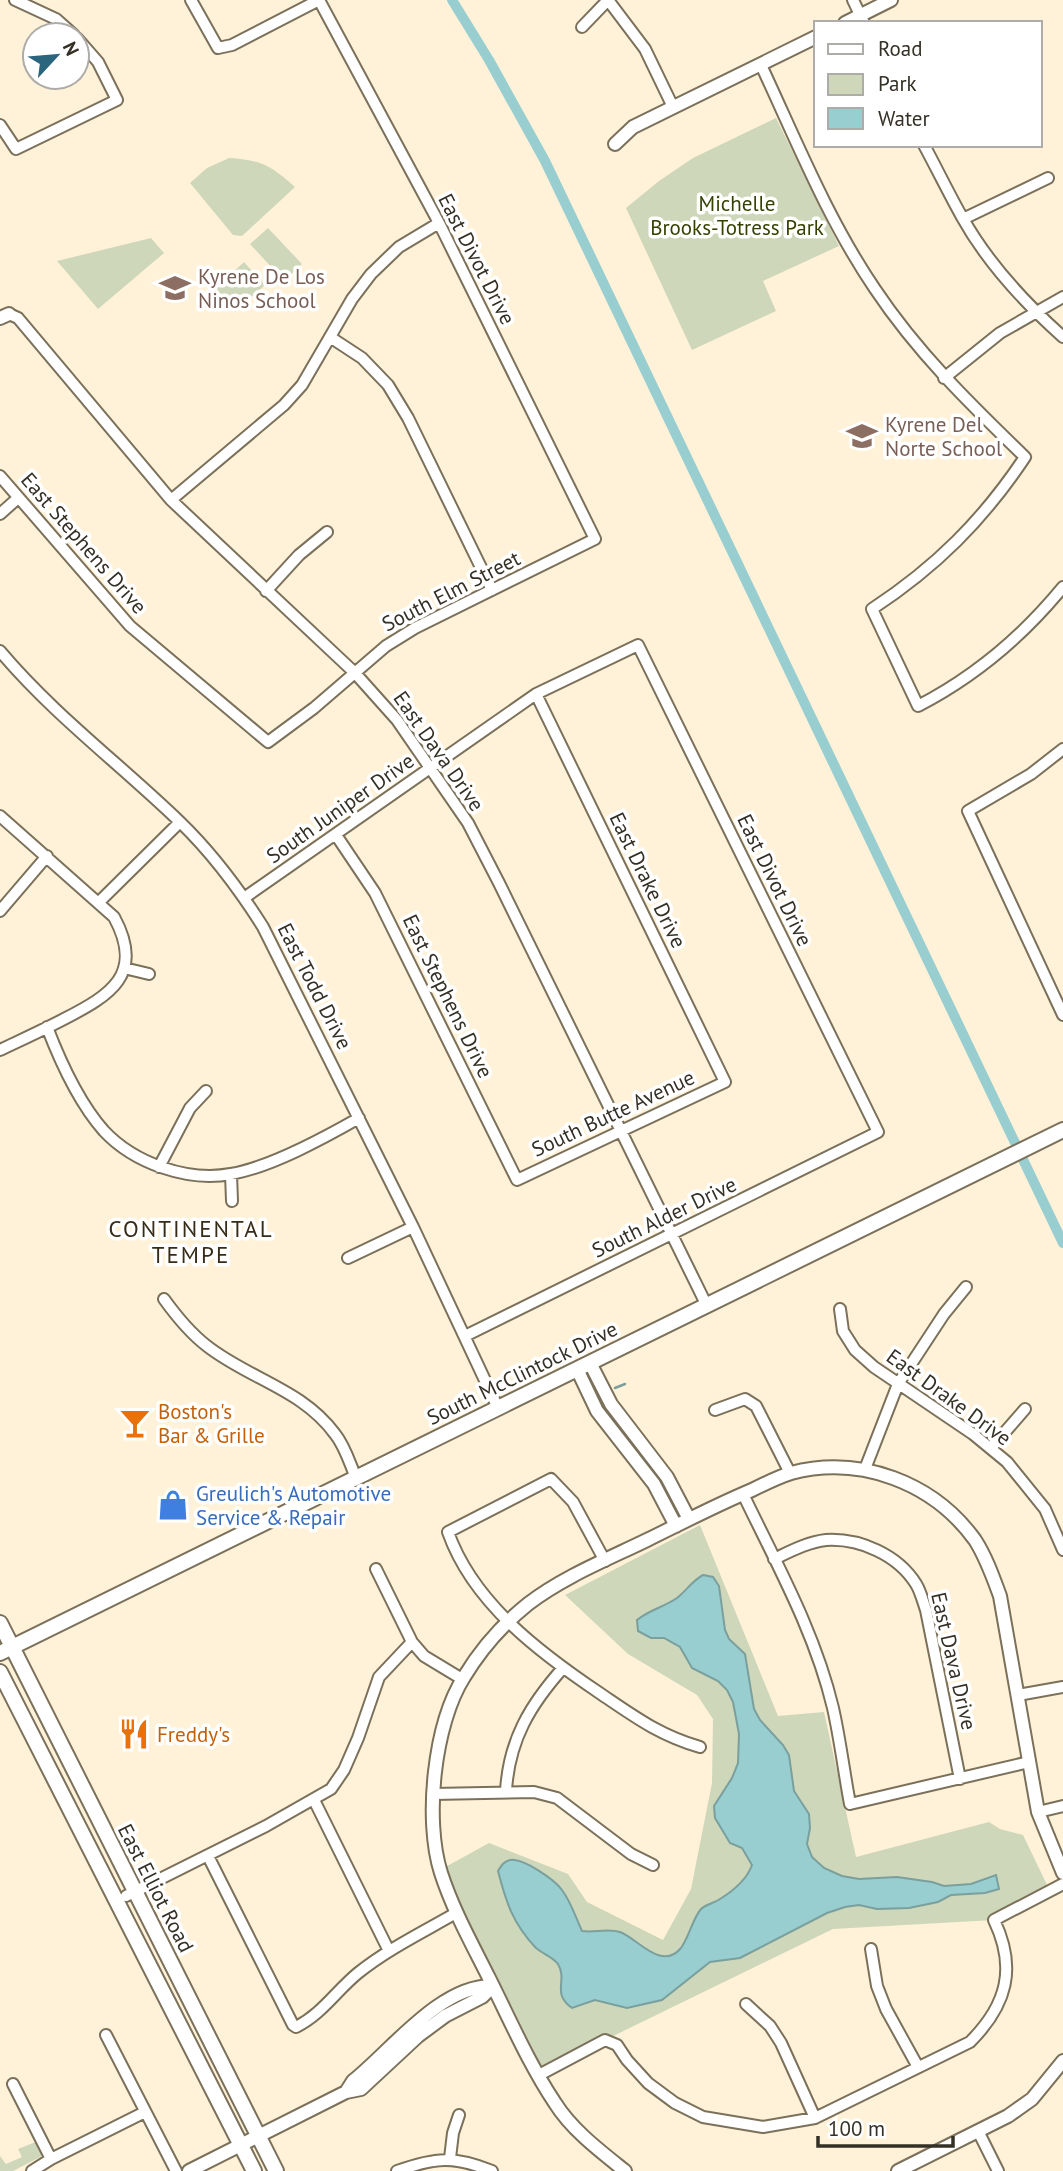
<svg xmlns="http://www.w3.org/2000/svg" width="1063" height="2171" viewBox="0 0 1063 2171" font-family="'PT Sans',sans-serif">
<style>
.green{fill:#ced7b9}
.water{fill:#98ced0;stroke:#7a9f9d;stroke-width:2}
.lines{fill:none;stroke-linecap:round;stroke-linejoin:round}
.stream{stroke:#7a9f9d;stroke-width:2.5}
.canal{stroke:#98ced0;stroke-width:10}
.minor-casing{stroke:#7b705a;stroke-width:14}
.tertiary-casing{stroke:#7b705a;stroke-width:16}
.secondary-casing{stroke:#7b705a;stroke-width:18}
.minor{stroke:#fff;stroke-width:10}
.tertiary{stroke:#fff;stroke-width:12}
.secondary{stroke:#fff;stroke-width:14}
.labels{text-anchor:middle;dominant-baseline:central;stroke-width:7;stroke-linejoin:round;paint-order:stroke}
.park-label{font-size:21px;fill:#344100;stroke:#fff}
.street-label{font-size:21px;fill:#353026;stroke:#fff}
.education-label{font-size:21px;fill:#785e54;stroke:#fff;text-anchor:start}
.food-label{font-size:21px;fill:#c56008;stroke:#fff;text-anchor:start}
.shop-label{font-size:21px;fill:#366cbe;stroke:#fff;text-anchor:start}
.neighbourhood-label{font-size:23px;letter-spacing:2px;fill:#362c18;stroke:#fff}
</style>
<rect width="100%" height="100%" fill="#fff2d9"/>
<!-- green -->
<path class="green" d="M776,118L839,246L763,281L776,311L692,350L626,208L659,181L693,158Z
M229,158C262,160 271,166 295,187L242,236L233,235L190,183L207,168Z
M268,228L302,264L284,281L250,244Z
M151,238L164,253L98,309L57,261Z
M244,262L265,285L235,312L215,289Z
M700,1525L778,1716L824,1712L856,1857L989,1822L1000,1829L1023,1835L1050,1891L994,1920L833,1929L605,2040L539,2075L440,1870L489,1843L568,1874L587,1902L663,1940L691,1889L712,1783L713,1719L697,1695L628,1654L565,1595Z
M38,2141L51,2159L42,2156L13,2171H0V2156L6,2164L22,2157L18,2149Z"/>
<!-- water -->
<path class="water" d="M703,1575L713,1577L719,1586L725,1630L729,1639L745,1654L754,1709L760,1720L783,1745L789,1755L794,1791L809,1814L810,1828L807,1844L812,1857L824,1868L842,1876L859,1879L897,1877L932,1882L944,1886L971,1884L996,1875L999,1889L985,1893L951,1895L938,1902L909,1908L877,1909L859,1905L845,1907L827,1913L740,1958L710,1962L662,2000L627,2008L595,2000L572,2008C551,1993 568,1981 558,1964C553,1957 543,1954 536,1948C513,1924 506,1902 498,1871C501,1866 504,1861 510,1860C522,1857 555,1880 562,1890C571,1902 576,1918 582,1931C595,1933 607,1928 620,1932C636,1937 661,1972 681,1948C689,1937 693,1918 701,1909C705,1905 714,1903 720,1899C733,1891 747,1879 752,1865L742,1848L730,1843L715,1818L714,1806L732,1778L738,1763L739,1734L733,1702L727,1690L718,1681L692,1668L680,1647L664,1638H651L638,1631L637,1620C649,1610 664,1607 677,1598C687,1590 692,1581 703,1575Z"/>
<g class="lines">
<!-- stream -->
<path class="stream" d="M615,1388L625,1384"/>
<!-- canal -->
<path class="canal" d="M452,0L489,60L545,161L1063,1243"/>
<!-- minor casing -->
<g class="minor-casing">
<path id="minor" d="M15,0L56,19L74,35
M191,0L218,48L232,45L319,0
M853,0L864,23
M582,27L608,0L645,49L673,107
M761,65C796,140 828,220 875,289C917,352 970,404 1025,457C983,520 936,567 872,609L918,706C976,676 1022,637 1063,587
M0,125L16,149L117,100L98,62L77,38
M924,145C937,169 949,194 962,217C987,262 1025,303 1063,337
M963,219L1048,178
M9,314L18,318L171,500L355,673L397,720L468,823L499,883L707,1306
M330,337L362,358L388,385L408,418L492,590
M944,378L1000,333L1063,297
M0,476L130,626L268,742L314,708L386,646L415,628L595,539L439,223L319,0
M171,500L284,405L302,385L352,299L371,274L399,247L439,223
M0,514L18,498
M266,591L299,555L327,532
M0,651C54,715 120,764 180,822C212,853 239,889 263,927L413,1227L498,1408
M1063,749L1031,774L968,811L1063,1015
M0,816L114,917C145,974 111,995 64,1019C43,1030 21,1040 0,1050
M336,835L375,893L517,1180L725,1082L536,694
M244,898L536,694L638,645L878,1132L465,1336
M99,902L180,822
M0,911L47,856
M124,968L149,974
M47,1027C60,1061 80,1104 104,1131C134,1163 187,1182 231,1174C271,1167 324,1138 359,1118
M159,1167L190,1108L206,1091
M231,1174L232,1201
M348,1258L413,1227
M164,1299C177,1317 190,1333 207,1346C249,1379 302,1389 335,1434C345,1446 350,1464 356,1478
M840,1309L843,1331L855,1350L874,1367L973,1434L1007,1462L1045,1509L1063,1550
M715,1410L745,1399L756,1406L790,1473
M991,1448L1025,1409
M865,1469L898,1384L944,1314L966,1287
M743,1494C776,1563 815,1632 833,1708C840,1739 844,1772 850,1804L1029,1762
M774,1559C791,1551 808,1542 826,1540C860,1538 898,1555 916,1584C921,1592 923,1602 926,1610L960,1779
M605,1561L573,1502L551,1479L448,1532C473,1603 540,1653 601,1694C635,1717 659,1735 700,1747
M376,1569L412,1642L424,1656L462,1679
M1018,1695L1063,1687
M506,1791C509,1740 530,1705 563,1668
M433,1794L534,1792L557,1798L631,1854L653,1865
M314,1800L389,1951
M1038,1812L1063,1806
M208,1856L293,2025L296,2027C322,2014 336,1991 358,1973C388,1949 423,1932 456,1913
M126,1896L266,1826L331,1789L344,1770L358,1738L379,1677L412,1642
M871,1949L877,1986L886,2009L918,2067
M746,2004L770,2026L781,2043L815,2118
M106,2035L176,2171
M539,2075L605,2040L617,2045L627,2060L648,2083L675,2103L703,2117L763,2127L815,2118L970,2042C1007,2005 1017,1968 994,1920L1063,1884
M13,2084L51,2159
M978,2131L998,2171
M450,2158L453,2133L459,2115
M32,2171L51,2159L145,2112
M397,2171C436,2157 454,2156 492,2171"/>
</g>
<!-- tertiary casing -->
<g class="tertiary-casing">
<path id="tertiary" d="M845,23L891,0
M615,144L633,127L816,37
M0,318L9,314
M590,1363L611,1404L667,1477L689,1519
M577,1369L597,1411L654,1484L676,1526
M346,2092L353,2081C391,2051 440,1985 493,1986
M189,2171L346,2092L361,2089L418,2036L445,2016L482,1997L493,1986
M625,2171C600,2151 572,2130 555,2103C529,2064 510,2020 489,1978C472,1944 453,1910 441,1873C424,1820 434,1724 464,1677C481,1649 503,1624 528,1604C563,1577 608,1559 647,1540C682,1523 716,1505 752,1490C764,1484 778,1477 791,1473C860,1455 933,1482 975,1540C986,1557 993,1577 1000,1596L1038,1812L1063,1873
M898,2171L1008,2116L1032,2099L1063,2061"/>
</g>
<!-- secondary casing -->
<g class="secondary-casing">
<path id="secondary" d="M0,1623L276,2171
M0,1653L1063,1130
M0,1672L254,2171"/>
</g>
<!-- minor -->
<use href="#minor" class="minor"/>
<!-- tertiary -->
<use href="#tertiary" class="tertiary"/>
<!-- secondary -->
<use href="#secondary" class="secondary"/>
</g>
<!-- icons -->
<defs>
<g id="school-bare" transform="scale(2.415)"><path d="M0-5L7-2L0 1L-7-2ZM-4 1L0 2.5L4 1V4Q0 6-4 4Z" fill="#8d6e63" stroke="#fff" stroke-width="2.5" paint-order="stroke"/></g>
<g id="bar-bare" transform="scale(2.415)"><path d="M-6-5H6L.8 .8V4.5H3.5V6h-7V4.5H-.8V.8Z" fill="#e8710a" stroke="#fff" stroke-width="2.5" paint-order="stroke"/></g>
<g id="shop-bare" transform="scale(2.415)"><path d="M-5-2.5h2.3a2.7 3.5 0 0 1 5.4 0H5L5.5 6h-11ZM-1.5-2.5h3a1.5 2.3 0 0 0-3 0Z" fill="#3f7fe0" stroke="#fff" stroke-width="2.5" paint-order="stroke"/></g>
<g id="restaurant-bare" transform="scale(2.415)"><path d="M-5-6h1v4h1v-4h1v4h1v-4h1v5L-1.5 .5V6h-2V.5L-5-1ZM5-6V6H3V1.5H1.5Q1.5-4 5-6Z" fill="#e8710a" stroke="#fff" stroke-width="2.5" paint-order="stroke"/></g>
</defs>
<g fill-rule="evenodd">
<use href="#school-bare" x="175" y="288"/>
<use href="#school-bare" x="862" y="436"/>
<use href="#bar-bare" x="135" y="1423"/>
<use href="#shop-bare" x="173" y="1505"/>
<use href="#restaurant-bare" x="134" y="1734"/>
</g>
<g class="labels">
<!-- park labels -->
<g class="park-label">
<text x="737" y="203">Michelle<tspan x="737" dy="24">Brooks-Totress Park</tspan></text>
</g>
<!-- street labels -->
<g class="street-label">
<text transform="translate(477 259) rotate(63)">East Divot Drive</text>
<text transform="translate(84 543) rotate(49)">East Stephens Drive</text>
<text transform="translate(451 591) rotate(-27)">South Elm Street</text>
<text transform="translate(439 751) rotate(55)">East Dava Drive</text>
<text transform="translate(340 808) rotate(-35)">South Juniper Drive</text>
<text transform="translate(648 880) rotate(64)">East Drake Drive</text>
<text transform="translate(775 880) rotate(64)">East Divot Drive</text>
<text transform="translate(315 986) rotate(63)">East Todd Drive</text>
<text transform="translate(448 996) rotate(64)">East Stephens Drive</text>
<text transform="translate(613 1113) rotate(-25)">South Butte Avenue</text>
<text transform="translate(664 1217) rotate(-26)">South Alder Drive</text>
<text transform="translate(522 1373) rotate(-26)">South McClintock Drive</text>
<text transform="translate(949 1397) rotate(36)">East Drake Drive</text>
<text transform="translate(954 1661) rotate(77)">East Dava Drive</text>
<text transform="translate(156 1888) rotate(63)">East Elliot Road</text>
</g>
<!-- education labels -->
<g class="education-label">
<text x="198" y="276">Kyrene De Los<tspan x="198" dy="24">Ninos School</tspan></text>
<text x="885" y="424">Kyrene Del<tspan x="885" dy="24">Norte School</tspan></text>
</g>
<!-- food labels -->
<g class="food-label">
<text x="158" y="1411">Boston's<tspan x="158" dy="24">Bar &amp; Grille</tspan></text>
<text x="157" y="1734">Freddy's</text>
</g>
<!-- shop labels -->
<g class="shop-label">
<text x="196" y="1493">Greulich's Automotive<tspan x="196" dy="24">Service &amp; Repair</tspan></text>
</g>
<!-- neighbourhood labels -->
<g class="neighbourhood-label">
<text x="191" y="1228">CONTINENTAL<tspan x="191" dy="26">TEMPE</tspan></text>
</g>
</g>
<!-- legend -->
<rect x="814" y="21" width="228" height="126" fill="#ffffff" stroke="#aeaca8" stroke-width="2"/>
<rect x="828" y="44" width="35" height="10" fill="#ffffff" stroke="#aeaca8" stroke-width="2"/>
<text x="878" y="56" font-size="21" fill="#353026">Road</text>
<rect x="828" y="74" width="35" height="21" fill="#ced7b9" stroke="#aeaca8" stroke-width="2"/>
<text x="878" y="91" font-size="21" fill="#353026">Park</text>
<rect x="828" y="108" width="35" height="21" fill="#98ced0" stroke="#aeaca8" stroke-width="2"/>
<text x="878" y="126" font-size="21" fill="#353026">Water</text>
<!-- north arrow -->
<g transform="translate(56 56) rotate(64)"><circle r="33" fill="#ffffff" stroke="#aeaca8" stroke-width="2"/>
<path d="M0-5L12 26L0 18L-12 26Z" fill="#2a647d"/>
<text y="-10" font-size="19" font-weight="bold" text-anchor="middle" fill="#353026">N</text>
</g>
<!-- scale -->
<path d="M818 2136v10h135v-10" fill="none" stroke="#353026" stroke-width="3.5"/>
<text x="828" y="2136" font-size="21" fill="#353026" stroke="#ffffff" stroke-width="5" paint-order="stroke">100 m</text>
</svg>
